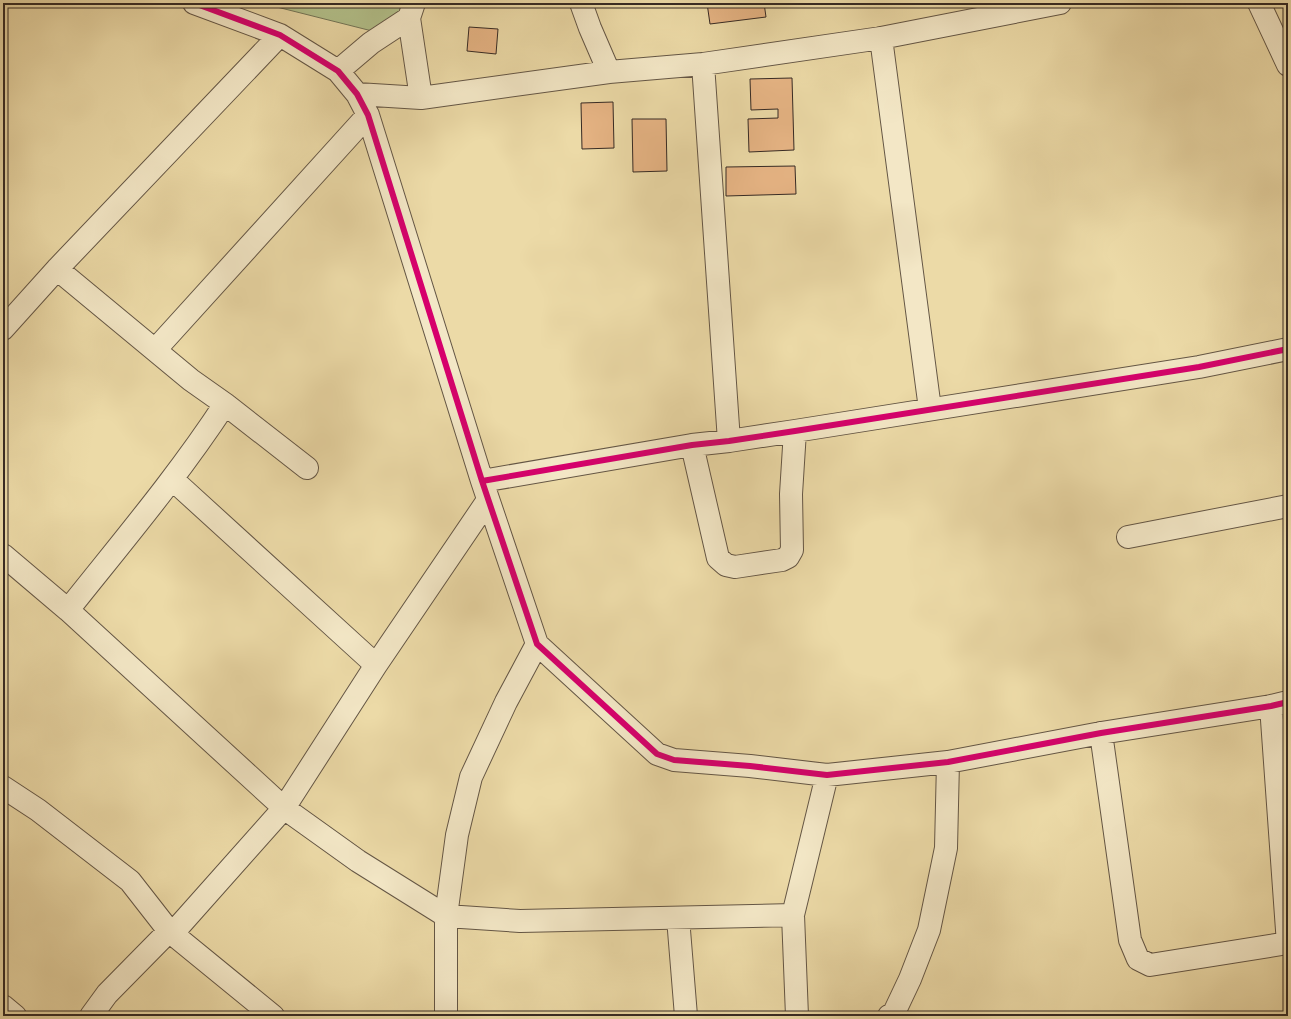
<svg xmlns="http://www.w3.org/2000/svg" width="1291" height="1019" viewBox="0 0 1291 1019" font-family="'IM FELL DW Pica',serif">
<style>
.green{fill:#b3c18b;stroke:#747658}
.building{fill:#e6b484;stroke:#362a24}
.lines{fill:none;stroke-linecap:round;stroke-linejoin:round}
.minor-casing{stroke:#645645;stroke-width:24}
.minor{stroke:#f3e7c6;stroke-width:22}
.cycleway-casing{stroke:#f3e7c6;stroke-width:8}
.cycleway{stroke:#d6006c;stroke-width:6}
</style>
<rect width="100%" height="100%" fill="#ecdaa7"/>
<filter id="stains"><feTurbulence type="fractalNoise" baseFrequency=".005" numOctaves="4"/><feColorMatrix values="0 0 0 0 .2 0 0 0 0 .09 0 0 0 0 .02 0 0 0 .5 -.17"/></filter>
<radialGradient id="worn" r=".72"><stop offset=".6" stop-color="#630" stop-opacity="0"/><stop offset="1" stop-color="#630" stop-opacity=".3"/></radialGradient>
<!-- green -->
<path class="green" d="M261,3H403L392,36Z"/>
<!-- building -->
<path class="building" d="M707,3H764L766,17L710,24Z
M469,27L498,29L496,54L467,51Z
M792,78L794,150L749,152L748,119L778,118V109L751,110L750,79Z
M613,102L614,148L582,149L581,103Z
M632,119H666L667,171L633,172Z
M795,166L796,194L726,196V167Z"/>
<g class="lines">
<!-- minor casing -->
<g class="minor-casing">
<path id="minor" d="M194,3L280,35L338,71L357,94L368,115L482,481L692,445L729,441L795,431L1199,367L1288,349
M414,3L409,18L421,98
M581,3L590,28L609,72
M1259,3L1288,65
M881,38L930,409
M703,64L729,441
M338,71L371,43L409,18
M357,94L421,98L609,72L703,64L881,38L1060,3
M57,269L191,380L225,404C178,476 122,542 68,610
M3,329L57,269L280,35
M155,350L368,115
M225,404L307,468
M692,445L718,558L726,565L735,567L782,560L788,557L792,550L791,494L795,431
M172,479L376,665
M482,481L537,644L657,754L674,760L750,766L827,775L948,762L1101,733L1271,706L1288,702
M1128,537L1288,506
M3,555L68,610L284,808L358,861L446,916V1016
M537,644L506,702L471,777L457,835L446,916L520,921L793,915
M1271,706L1288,944
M1101,733L1130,940L1138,959L1150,965L1288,943
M3,787L38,810L130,881L169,931L273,1016
M678,918L686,1016
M3,1006L15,1016
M91,1016L107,994L169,931L180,925L284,808L376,665L488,500
M797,1016L793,915L827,775
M889,1016L893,1015L910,979L929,930L946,848L948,762"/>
</g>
<!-- minor -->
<use href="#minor" class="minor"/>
<!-- cycleway casing -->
<g class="cycleway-casing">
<path id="cycleway" d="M194,3L280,35L338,71L357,94L368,115L482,481L692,445L729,441L795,431L1199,367L1288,349
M482,481L537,644L657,754L674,760L750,766L827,775L948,762L1101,733L1271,706L1288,702"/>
</g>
<!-- cycleway -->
<use href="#cycleway" class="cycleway"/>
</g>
<!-- margin -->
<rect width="1291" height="1019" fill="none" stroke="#ecdaa7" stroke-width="16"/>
<rect x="4" y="4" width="1283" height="1011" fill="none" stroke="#362a24" stroke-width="2"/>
<rect x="8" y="8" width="1275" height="1003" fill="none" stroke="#362a24"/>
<rect width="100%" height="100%" filter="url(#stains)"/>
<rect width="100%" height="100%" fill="url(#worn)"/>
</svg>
